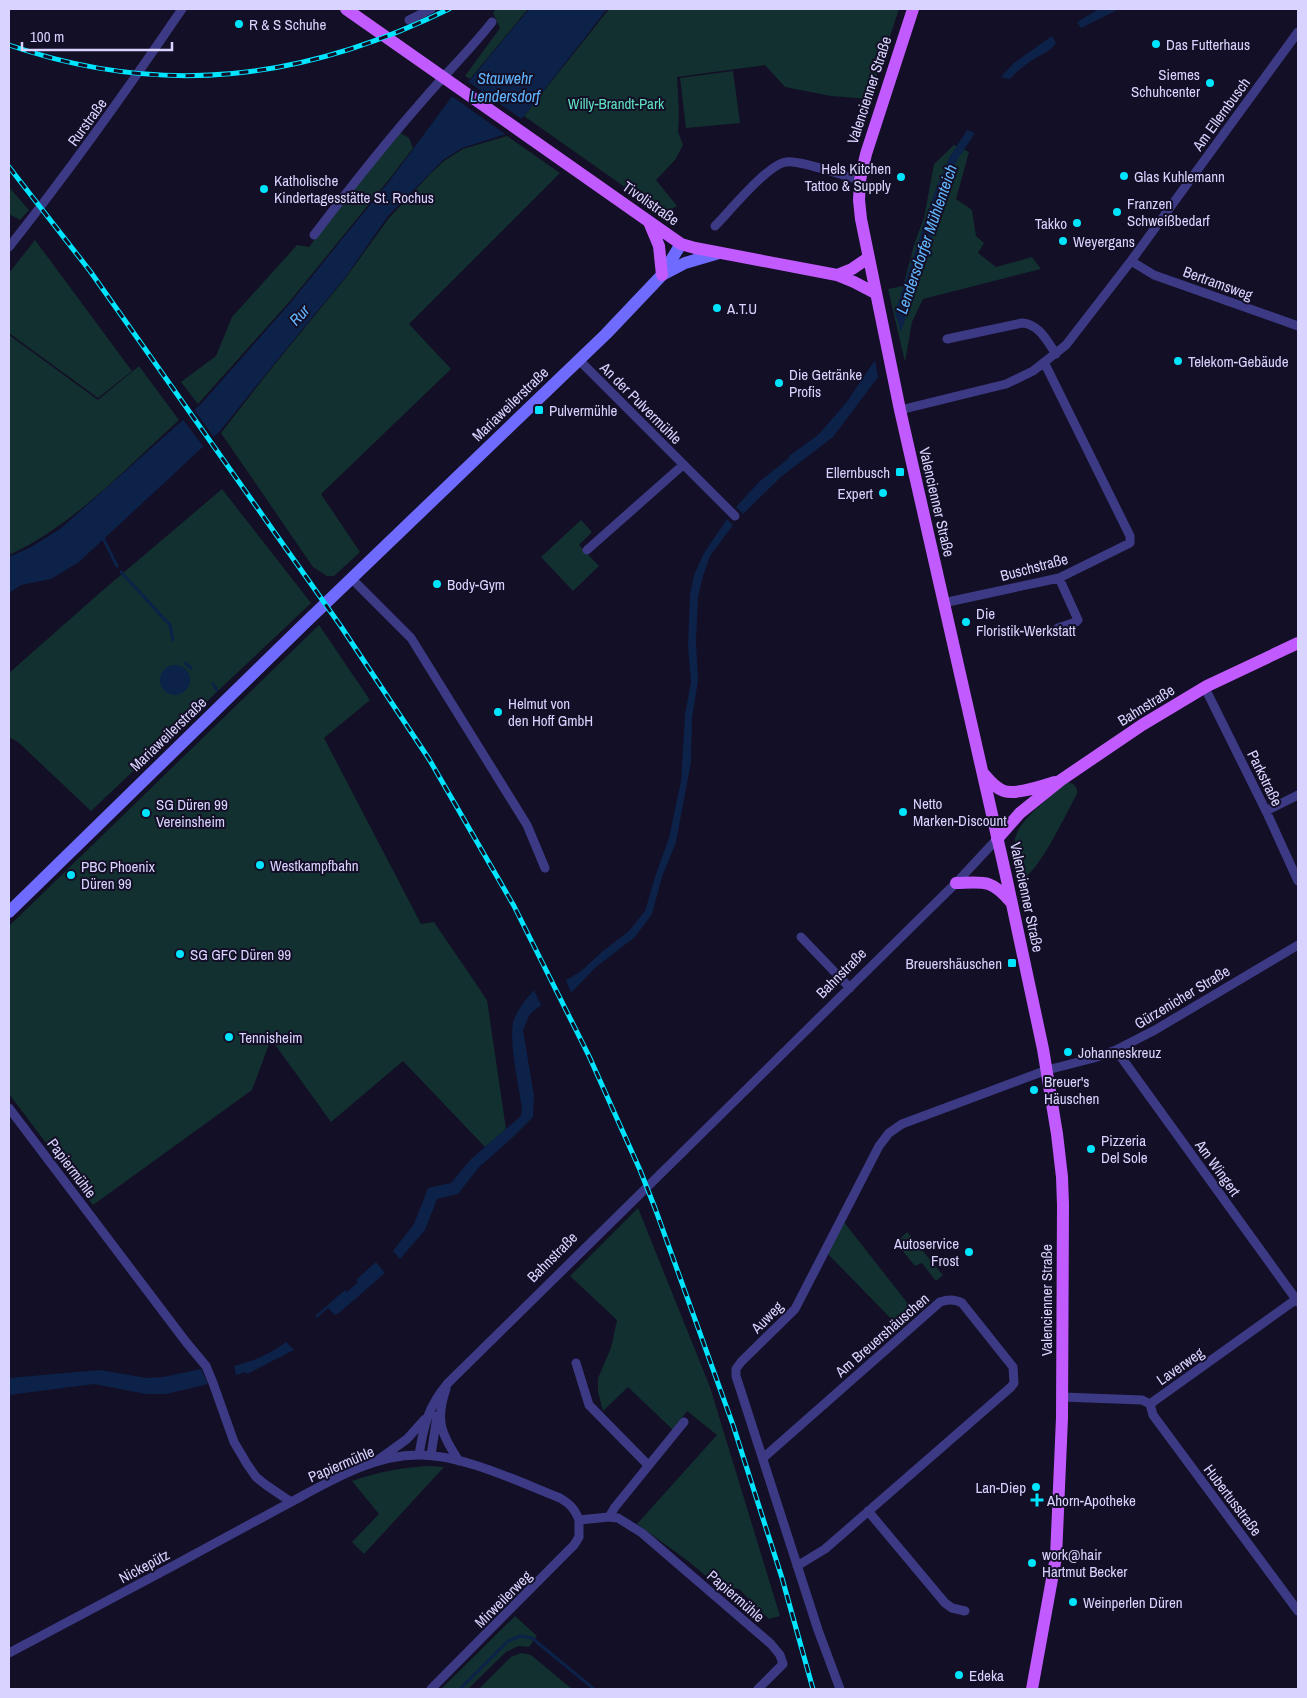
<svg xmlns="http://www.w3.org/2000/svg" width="1307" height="1698" viewBox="0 0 1307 1698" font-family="'Archivo Narrow',sans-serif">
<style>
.green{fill:#12302f}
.water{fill:#0c2248}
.pier{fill:#130f26}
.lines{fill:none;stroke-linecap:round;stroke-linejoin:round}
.stream{stroke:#0c2248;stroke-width:3}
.street{stroke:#3d3a85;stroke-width:9}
.secondary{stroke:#6f6bff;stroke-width:12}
.primary{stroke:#c25bff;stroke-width:12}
.rail-casing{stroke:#00e5ff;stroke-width:5}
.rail{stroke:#130f26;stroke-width:3;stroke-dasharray:9;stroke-linecap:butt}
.poi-dot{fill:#00e5ff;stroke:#130f26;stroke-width:2}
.labels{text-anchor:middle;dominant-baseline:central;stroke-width:4;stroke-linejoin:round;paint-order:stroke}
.poi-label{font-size:15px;fill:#d9d4ff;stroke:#130f26;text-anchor:start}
.street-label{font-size:15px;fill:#d9d4ff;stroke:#130f26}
.park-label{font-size:15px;fill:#5fe0c0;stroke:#130f26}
.water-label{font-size:16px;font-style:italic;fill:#62b6ff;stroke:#130f26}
</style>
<rect width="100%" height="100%" fill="#130f26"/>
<!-- green -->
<path class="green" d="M496,9H528L470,79L465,76L500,28L493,13Z
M609,9H899L869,99L831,96L785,87L765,65L677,77L679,112L678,132L683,145L675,160L656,180L677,206L663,214L524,116Z
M733,71L740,123L686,128L680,78Z
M399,132L409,138L413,148L391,177L290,301L198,404L181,382L216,356L232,317L297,245L309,247L345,199Z
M507,136L560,173L409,324L451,369L321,494L360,552L334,576H327L313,567L221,433L266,375L347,276L389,218L431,173L444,161L463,149Z
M954,145L969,152L956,199L972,210L976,236L984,243L978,253L996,267L1032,257L1041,269L923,299L912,322L905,362L888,289L903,286L915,242L924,218L934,164Z
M9,187L29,210L20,220L9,214Z
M35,240L132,371L98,398L9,333V273Z
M9,335L98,400L139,366L179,420C126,468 74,525 9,555Z
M222,489L311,603L91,811L18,742L9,737V673L102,591Z
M581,520L592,532L579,545L599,566L573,591L541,557Z
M319,625L370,700L324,738L421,924L434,922L487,1000L506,1129L485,1147L403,1061L331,1122L271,1039L252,1090L93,1205L9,1094V926Z
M1067,782C1074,783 1078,787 1077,794C1063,819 1045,860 1025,878H1022C1019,866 1013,851 1015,839C1018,820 1053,795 1067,782Z
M638,1208L710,1387L780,1616L769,1619L739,1589L719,1587L688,1561L637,1524L717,1435L687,1411L673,1430L628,1387L603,1411L598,1392V1378L611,1348L617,1320L570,1276Z
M844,1222L916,1314L901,1329L828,1254Z
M907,1232L943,1275L936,1281L922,1263L915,1266L896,1243Z
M431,1466L444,1467L364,1554L352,1542L379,1514L352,1481C378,1472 404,1467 431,1466Z
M515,1616L537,1636L529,1647L518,1646L506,1652L468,1689H441Z
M521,1653L531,1655L572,1689H479L511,1657Z"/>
<!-- water -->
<path class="water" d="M529,9H607L524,116L506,134L462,148L443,160L388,216L347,275L265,375L220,431L79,562L51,579L21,585L9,593V557L31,547L60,529L201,404L291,302L391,179L453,95L470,80Z
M1099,9H1119L1081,28L1077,22Z
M1052,36L1056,43C1051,51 1041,55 1032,60C1024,66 1016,72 1010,79L1001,77L1014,63Z
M967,130L975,133L956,162L901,332L895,312L935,191L949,158Z
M875,360L878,377L833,437L782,476L743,514L736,507L760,481L789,458V456L818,435L846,403Z
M727,519L733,525L710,556L703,576L698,597L696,641L698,681L692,718L691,762L676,842L662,877L652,914L635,937L596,967L571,993L566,980L580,972L603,951L629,931L645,911L656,874L669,838L681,781L685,715L691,682L688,646L690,595L694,575L704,553Z
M160 680a15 15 0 1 1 30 0a15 15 0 1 1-30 0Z
M534,990L541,1005L530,1014L523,1030L534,1096L533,1117L513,1137L479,1167L458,1194L437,1199L425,1230L400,1259L393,1251L414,1224L428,1188L451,1183L471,1159L521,1116L522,1108C519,1087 509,1044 513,1023C516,1011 526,999 534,990Z
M376,1262L385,1273L339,1313L335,1315L328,1308L317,1318L315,1316L345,1290L347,1292L358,1282L356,1280Z
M286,1342L294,1350L247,1374L246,1372L236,1375L234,1366C254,1361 270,1354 286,1342Z
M201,1369L208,1384L166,1394H146L94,1384L9,1395V1378L100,1370L147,1378L163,1377Z"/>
<!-- pier -->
<path class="pier" d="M466,80L523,120L508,136L450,95Z
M193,408L215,439L205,449L182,418Z"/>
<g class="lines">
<!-- stream -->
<path class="stream" d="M103,538L117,566
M121,572L170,625L173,640
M185,663L191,668
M213,684L217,690
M460,1689L508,1641L521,1636L532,1638L594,1689"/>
<!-- street -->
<path class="street" d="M409,20L431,9
M715,226C729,212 768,164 786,162C800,160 844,176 860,180
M314,235C349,189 385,143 424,99C446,73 471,49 492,22
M9,247C70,170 127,90 182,9
M1131,261L1154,275L1298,326
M947,339L1022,323C1039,324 1047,341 1056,354
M579,360L735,516
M900,410L1006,384L1033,371L1066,345L1131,261L1298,32
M587,550L683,465
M352,579L411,638L527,825L545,868
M943,603L1059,578L1130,543V536L1045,364
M1058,628L1076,622L1078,620L1059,578
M1205,688L1267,813L1298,881
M1266,811L1298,795
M801,937L850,988
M1116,1050L1298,1302
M9,1108L186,1342L206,1366L213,1383L234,1442L247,1464L256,1477L266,1485L291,1502C330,1481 373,1455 418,1455C462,1454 519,1482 560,1498C570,1504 575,1509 579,1520L609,1517L618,1518L642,1533L771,1644L780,1655L783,1664L758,1689
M576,1363L589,1405L648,1465
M446,1389C435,1420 441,1434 459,1461
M1062,1397L1142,1400L1150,1404L1298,1298
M1150,1404L1153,1415L1298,1611
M419,1455C424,1424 428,1407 448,1383L956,883L997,839
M431,1455L437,1416
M763,1458L940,1302C948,1299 955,1299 962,1303L1013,1367L1014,1383L1011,1387L825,1549L797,1566
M378,1460L407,1439L425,1419
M868,1511L945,1603L952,1608L965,1611
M609,1517L615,1507L684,1422
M9,1653L171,1567L291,1502
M431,1689L574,1545L579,1537V1520
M840,1689L818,1630L736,1376V1369L741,1362L795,1309L879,1146L889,1133L902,1124L1047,1070L1094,1058L1116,1050L1155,1030L1298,945"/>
<!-- secondary -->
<path class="secondary" d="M662,275L685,263L719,253
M9,912L303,625L606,334L662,275L681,244"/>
<!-- primary -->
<path class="primary" d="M346,9L681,244L695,248L837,275L852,269L868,258
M913,9L866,154L860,180L859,200L861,219L900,410L1006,876L1043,1049L1057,1134L1062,1177L1063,1205L1062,1418L1056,1557L1032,1689
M649,222L659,246L662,275
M837,275L854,282L875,293
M983,773C989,780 995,788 1004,791C1017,795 1042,786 1055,782
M997,839L1020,813L1061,780L1142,725L1207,686L1298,643
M956,883C984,882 991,879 1010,901"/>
<!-- rail casing -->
<g class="rail-casing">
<path id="rail" d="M9,45C163,98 304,80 449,9
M9,167L90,271L340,625L429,759L514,906L589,1056L640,1170L655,1208L733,1425L782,1578L813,1689"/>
</g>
<!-- rail -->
<use href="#rail" class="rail"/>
</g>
<!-- markers -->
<g class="poi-dot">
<circle cx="239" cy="24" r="5"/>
<circle cx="1156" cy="44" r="5"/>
<circle cx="1210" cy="83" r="5"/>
<circle cx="1124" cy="176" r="5"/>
<circle cx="901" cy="177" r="5"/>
<circle cx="264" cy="189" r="5"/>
<circle cx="1117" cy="212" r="5"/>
<circle cx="1077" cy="223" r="5"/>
<circle cx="1063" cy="241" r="5"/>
<circle cx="717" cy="308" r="5"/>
<circle cx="1178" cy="361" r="5"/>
<circle cx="779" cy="383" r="5"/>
<rect x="534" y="405" width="10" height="10" rx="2.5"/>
<rect x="895" y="467" width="10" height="10" rx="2.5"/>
<circle cx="883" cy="493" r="5"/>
<circle cx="437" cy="584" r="5"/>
<circle cx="966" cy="622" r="5"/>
<circle cx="498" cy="712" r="5"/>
<circle cx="903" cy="812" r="5"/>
<circle cx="146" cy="813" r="5"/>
<circle cx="260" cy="865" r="5"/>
<circle cx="71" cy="875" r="5"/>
<circle cx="180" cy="954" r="5"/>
<rect x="1007" y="958" width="10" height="10" rx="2.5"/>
<circle cx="229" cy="1037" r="5"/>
<circle cx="1068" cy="1052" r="5"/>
<circle cx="1034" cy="1090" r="5"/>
<circle cx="1091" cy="1149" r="5"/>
<circle cx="969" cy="1252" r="5"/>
<circle cx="1036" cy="1487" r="5"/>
<path d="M1034.5 1492.5h5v5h5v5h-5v5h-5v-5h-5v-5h5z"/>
<circle cx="1032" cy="1563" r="5"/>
<circle cx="1073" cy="1602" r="5"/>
<circle cx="959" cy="1675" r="5"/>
</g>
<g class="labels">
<!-- poi labels -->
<g class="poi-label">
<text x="249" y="24">R &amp; S Schuhe</text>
<text x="1166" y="44">Das Futterhaus</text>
<text x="1200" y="74" text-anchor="end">Siemes<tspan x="1200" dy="17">Schuhcenter</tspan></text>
<text x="891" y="168" text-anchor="end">Hels Kitchen<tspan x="891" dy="17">Tattoo &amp; Supply</tspan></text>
<text x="1134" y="176">Glas Kuhlemann</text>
<text x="274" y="180">Katholische<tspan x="274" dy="17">Kindertagesstätte St. Rochus</tspan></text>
<text x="1127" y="203">Franzen<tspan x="1127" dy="17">Schweißbedarf</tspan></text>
<text x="1067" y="223" text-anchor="end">Takko</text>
<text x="1073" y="241">Weyergans</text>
<text x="727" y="308">A.T.U</text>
<text x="1188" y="361">Telekom-Gebäude</text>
<text x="789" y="374">Die Getränke<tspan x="789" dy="17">Profis</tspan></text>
<text x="549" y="410">Pulvermühle</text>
<text x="890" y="472" text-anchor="end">Ellernbusch</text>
<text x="873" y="493" text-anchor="end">Expert</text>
<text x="447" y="584">Body-Gym</text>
<text x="976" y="613">Die<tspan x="976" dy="17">Floristik-Werkstatt</tspan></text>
<text x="508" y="703">Helmut von<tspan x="508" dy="17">den Hoff GmbH</tspan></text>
<text x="913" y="803">Netto<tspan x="913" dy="17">Marken-Discount</tspan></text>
<text x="156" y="804">SG Düren 99<tspan x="156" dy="17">Vereinsheim</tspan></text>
<text x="270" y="865">Westkampfbahn</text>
<text x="81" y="866">PBC Phoenix<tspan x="81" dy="17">Düren 99</tspan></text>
<text x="190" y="954">SG GFC Düren 99</text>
<text x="1002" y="963" text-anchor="end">Breuershäuschen</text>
<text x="239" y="1037">Tennisheim</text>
<text x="1078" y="1052">Johanneskreuz</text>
<text x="1044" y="1081">Breuer's<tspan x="1044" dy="17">Häuschen</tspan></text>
<text x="1101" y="1140">Pizzeria<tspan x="1101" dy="17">Del Sole</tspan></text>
<text x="959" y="1243" text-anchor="end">Autoservice<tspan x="959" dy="17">Frost</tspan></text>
<text x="1026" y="1487" text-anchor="end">Lan-Diep</text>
<text x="1047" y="1500">Ahorn-Apotheke</text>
<text x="1042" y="1554">work@hair<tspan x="1042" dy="17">Hartmut Becker</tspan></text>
<text x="1083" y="1602">Weinperlen Düren</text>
<text x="969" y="1675">Edeka</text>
</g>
<!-- street labels -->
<g class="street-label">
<text transform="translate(869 90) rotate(-72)">Valencienner Straße</text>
<text transform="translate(1221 114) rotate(-54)">Am Ellernbusch</text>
<text transform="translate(87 122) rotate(-54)">Rurstraße</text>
<text transform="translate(651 203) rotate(35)">Tivolistraße</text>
<text transform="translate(1218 283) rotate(20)">Bertramsweg</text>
<text transform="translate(641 403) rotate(45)">An der Pulvermühle</text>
<text transform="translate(510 404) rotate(-44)">Mariaweilerstraße</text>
<text transform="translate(937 502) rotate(77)">Valencienner Straße</text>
<text transform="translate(1034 567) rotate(-15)">Buschstraße</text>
<text transform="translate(1146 705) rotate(-32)">Bahnstraße</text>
<text transform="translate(168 734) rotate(-44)">Mariaweilerstraße</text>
<text transform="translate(1265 778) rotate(64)">Parkstraße</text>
<text transform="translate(1027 897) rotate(78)">Valencienner Straße</text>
<text transform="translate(841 973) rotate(-45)">Bahnstraße</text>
<text transform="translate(1182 997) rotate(-31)">Gürzenicher Straße</text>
<text transform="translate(72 1168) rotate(53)">Papiermühle</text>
<text transform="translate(1218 1168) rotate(54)">Am Wingert</text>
<text transform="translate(552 1257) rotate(-45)">Bahnstraße</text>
<text transform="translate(1046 1300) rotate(-90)">Valencienner Straße</text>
<text transform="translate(767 1317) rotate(-45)">Auweg</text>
<text transform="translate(882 1335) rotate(-41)">Am Breuershäuschen</text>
<text transform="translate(1180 1366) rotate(-35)">Laverweg</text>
<text transform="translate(341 1464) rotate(-23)">Papiermühle</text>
<text transform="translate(1233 1500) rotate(53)">Hubertusstraße</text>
<text transform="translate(144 1566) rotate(-28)">Nickepütz</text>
<text transform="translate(736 1596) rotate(41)">Papiermühle</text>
<text transform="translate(503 1599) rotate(-45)">Mirweilerweg</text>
</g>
<!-- park labels -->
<g class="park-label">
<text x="616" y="103">Willy-Brandt-Park</text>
</g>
<!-- water labels -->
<g class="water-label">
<text x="505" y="78">Stauwehr<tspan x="505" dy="18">Lendersdorf</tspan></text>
<text transform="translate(926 239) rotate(-71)">Lendersdorfer Mühlenteich</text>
<text transform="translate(299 315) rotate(-47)">Rur</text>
</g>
</g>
<!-- border -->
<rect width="1307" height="1698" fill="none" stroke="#d9d4ff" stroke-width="20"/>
<!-- scale -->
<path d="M22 42v8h150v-8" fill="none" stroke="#d9d4ff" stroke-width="2.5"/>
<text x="30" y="42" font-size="15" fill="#d9d4ff" stroke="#130f26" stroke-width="4" paint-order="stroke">100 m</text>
</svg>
